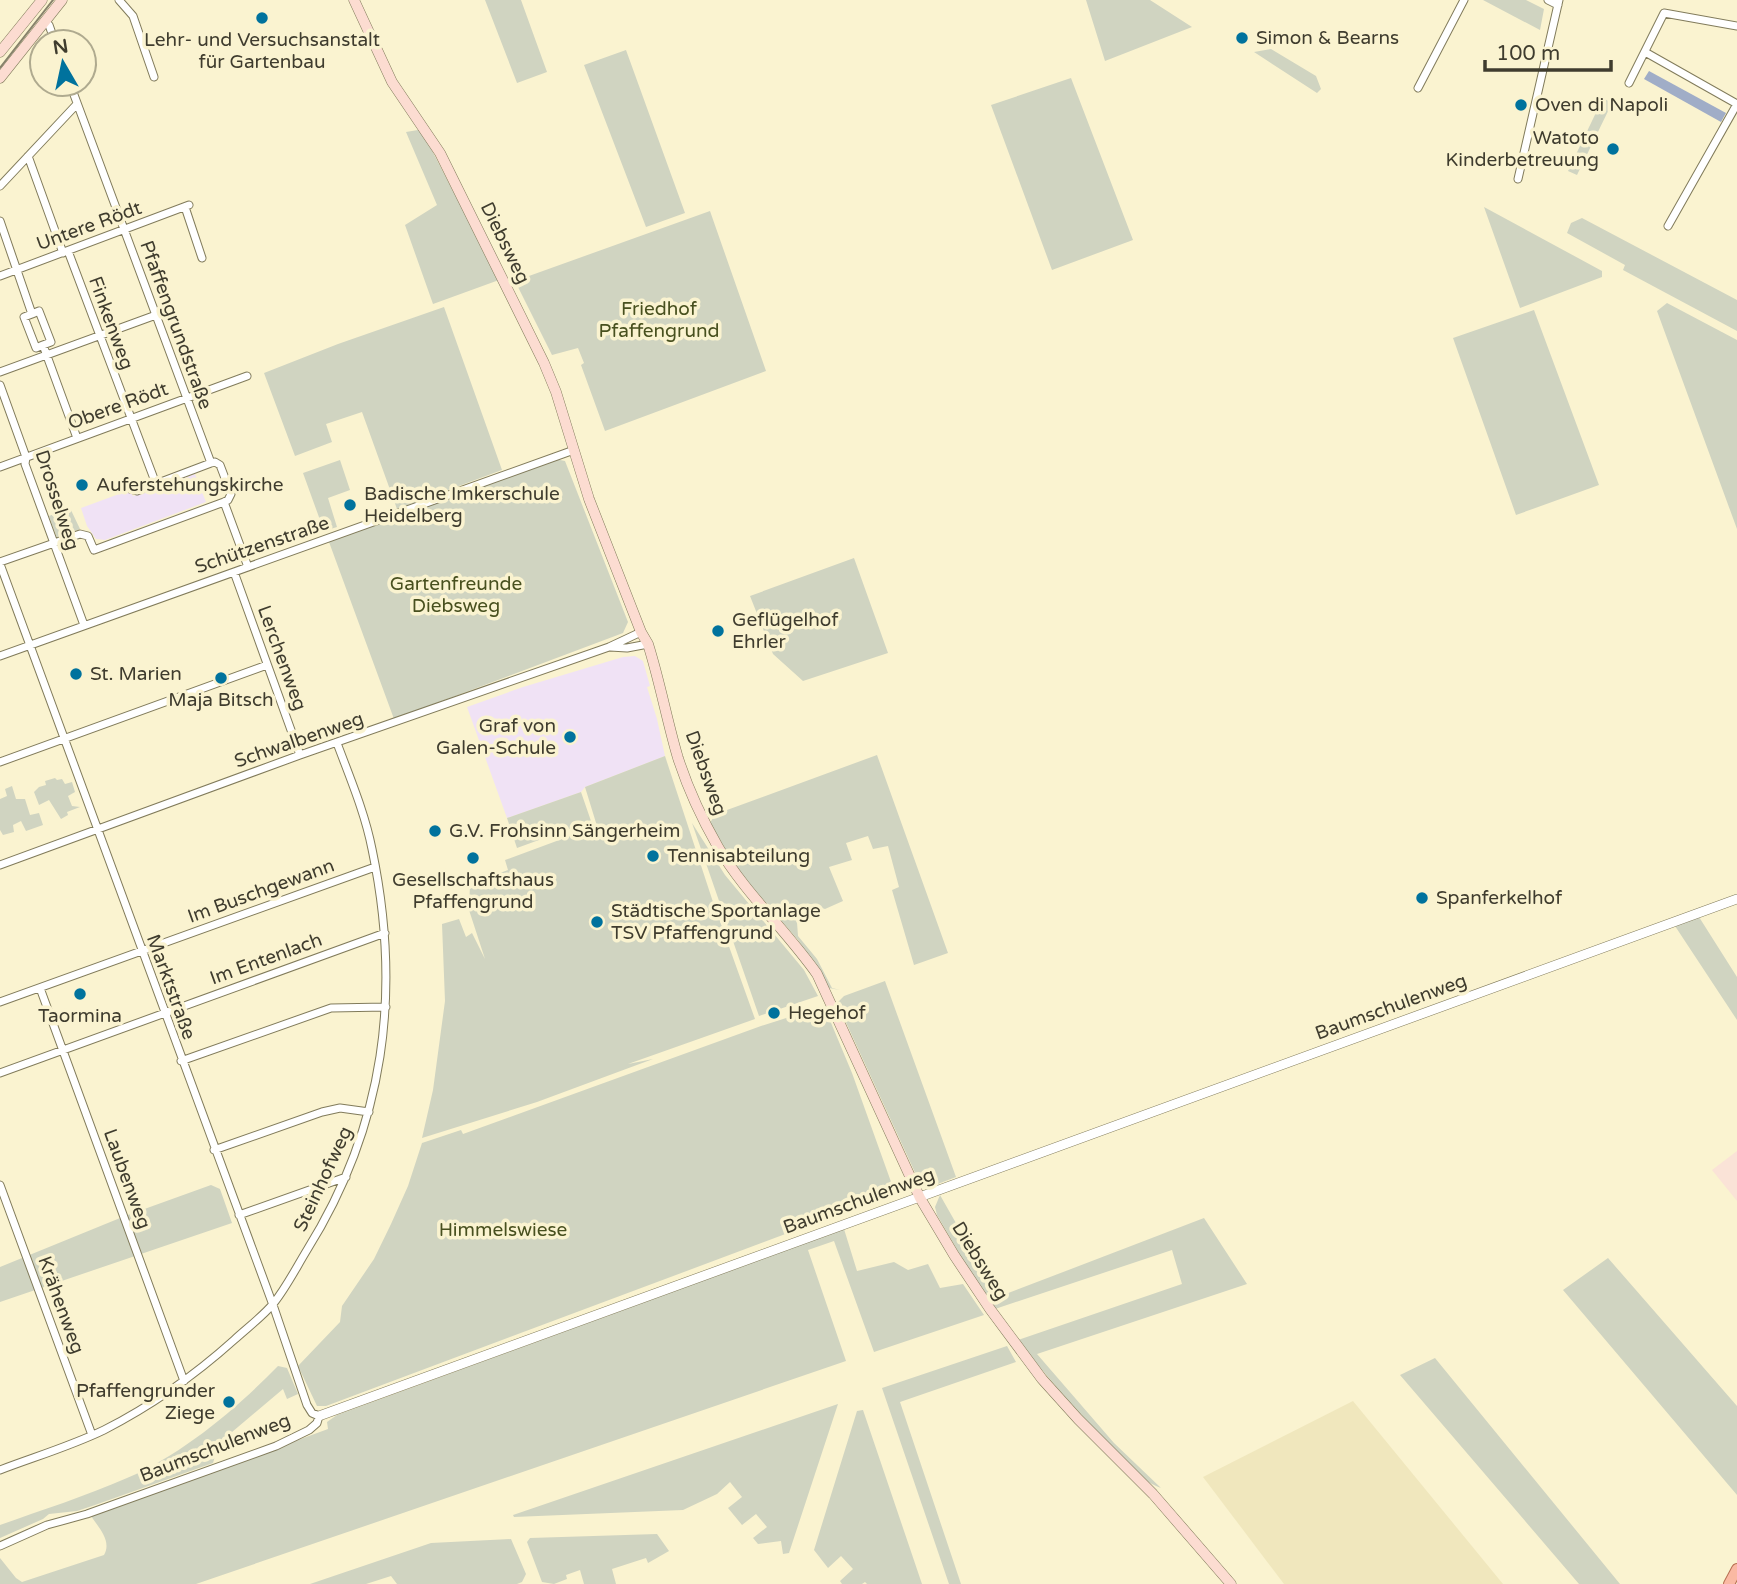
<svg xmlns="http://www.w3.org/2000/svg" width="1737" height="1584" viewBox="0 0 1737 1584" font-family="'Varela Round',sans-serif">
<style>
.commercial{fill:#fae3d7}
.built{fill:#f0e7bd}
.education{fill:#f0e2f5}
.green{fill:#d0d4c1}
.water{fill:#a0adc7}
.lines{fill:none;stroke-linecap:round;stroke-linejoin:round}
.minor-casing{stroke:#817b5b;stroke-width:9}
.tertiary-casing{stroke:#817b5b;stroke-width:10}
.secondary-casing{stroke:#817b5b;stroke-width:11}
.primary-casing{stroke:#b66f52;stroke-width:12}
.minor{stroke:#fff;stroke-width:7}
.tertiary{stroke:#fff;stroke-width:9}
.secondary{stroke:#fcdcd1;stroke-width:10}
.primary{stroke:#fab9a3;stroke-width:10}
.tram{stroke:#87826c;stroke-width:2}
.poi-dot{fill:#00729d;stroke:#faf3d0;stroke-width:2.5}
.labels{text-anchor:middle;dominant-baseline:central;stroke-width:7;stroke-linejoin:round;paint-order:stroke}
.poi-label{font-size:19px;fill:#3f3c2e;stroke:#faf3d0;text-anchor:start}
.street-label{font-size:19px;fill:#3f3c2e;stroke:#faf3d0}
.park-label{font-size:19px;fill:#48501f;stroke:#faf3d0}
</style>
<rect width="100%" height="100%" fill="#faf3d0"/>
<!-- commercial -->
<path class="commercial" d="M1737,1151V1201L1712,1170Z"/>
<!-- built -->
<path class="built" d="M1353,1401L1503,1584H1284L1203,1477Z"/>
<!-- education -->
<path class="education" d="M195,474L206,502L105,540L96,539L87,526L81,508L130,490L133,496Z
M635,656L643,661L650,686L647,687L657,719L665,756L585,787L581,792L507,818L467,707L523,687L623,657Z"/>
<!-- green -->
<path class="green" d="M485,0H521L547,72L517,83Z
M1086,0H1150L1192,27L1105,61Z
M1483,0H1526L1544,9L1540,30Z
M1271,49L1316,76L1321,89L1317,93L1254,52Z
M626,50L685,213L646,227L584,65Z
M1071,78L1133,240L1052,270L991,105Z
M1603,98L1612,103L1577,175L1568,171Z
M418,130L423,133L499,280L433,304L405,225L437,205L406,132Z
M1484,207L1602,271V277L1520,308Z
M710,211L766,371L605,431L581,365L584,363L578,348L552,355L515,281Z
M1582,218L1737,300V331L1623,270L1625,265L1567,233L1571,223Z
M1667,303L1737,340V529L1657,311Z
M444,307L502,470L397,509L362,412L326,424L332,442L295,456L264,373L338,344Z
M1534,310L1599,485L1516,515L1453,338Z
M555,459L565,461L628,622L623,633L394,719L329,542Z
M340,460L350,490L328,498L337,527L324,531L303,473Z
M70,508L80,529L57,538L49,516Z
M854,558L888,653L803,681L773,654L750,596Z
M877,755L948,953L914,965L892,890L899,887L888,846L873,849L868,836L846,843L852,860L829,867L843,901L825,909L811,904L789,906L797,922L798,936L817,959L832,988L840,990L829,988L798,940L739,872L710,823L714,816L727,810Z
M665,756L712,899L755,1019L628,1064L653,1059L537,1102L422,1138L433,1090L445,1001L442,924L459,919L466,937L472,933L485,959L469,910L470,884L508,870L505,860L597,826L585,787Z
M55,778L57,780L62,779L65,784L72,782L75,792L68,796L72,806L80,807L67,812L68,815L61,819L49,800L39,805L34,792L39,787L46,785L45,781Z
M12,786L16,799H25L30,815L39,813L43,825L26,831L21,821L13,825L14,832L3,835L0,830V799L7,796L5,789Z
M581,792L591,821L517,848L507,818Z
M692,823L725,875L804,970L818,996L759,1016Z
M1699,917L1737,977V1020L1675,926Z
M885,981L956,1177L935,1185L921,1184L918,1179L837,1003L844,996Z
M824,1006L852,1073L895,1193L326,1406H317L298,1366L340,1322L342,1306L374,1259L391,1224L408,1186L422,1143L461,1130L463,1134L761,1026Z
M211,1185L220,1189L232,1223L0,1302V1267L125,1216Z
M940,1195L998,1297L1204,1218L1247,1284L1037,1354L1114,1443L1161,1488C1138,1480 1120,1456 1104,1439C1074,1407 1045,1375 1018,1340L1182,1284L1172,1250L995,1309L970,1272L937,1215L935,1207Z
M844,1229L857,1271L894,1262L908,1270L928,1264L940,1288L963,1284L984,1315L874,1352L834,1241L808,1250L846,1361L196,1584H0V1558L16,1578L22,1582L104,1555C112,1541 99,1528 91,1516L328,1429L327,1422L337,1415Z
M1608,1258L1737,1406V1495L1563,1290Z
M1007,1346L1016,1362L900,1402L961,1584H949L882,1388Z
M1435,1358L1620,1584H1579L1400,1375Z
M278,1366L287,1368L298,1394L287,1399L283,1389L219,1443L213,1463L95,1505L77,1511L49,1514L43,1519L0,1538V1525C42,1510 86,1496 127,1478C183,1454 236,1409 278,1366Z
M838,1404L789,1553L783,1554L781,1541L758,1544L753,1538L767,1527L756,1514L742,1525L728,1508L742,1497L730,1482L717,1494L683,1510L514,1517L513,1515Z
M863,1410L922,1584H867L865,1582L862,1584H842L840,1581L853,1569L841,1556L828,1568L814,1550L857,1411Z
M657,1534L669,1551L648,1563L646,1558L612,1569L616,1584H584L580,1570L566,1575L567,1579L554,1584L542,1582L527,1542L530,1538Z
M511,1539L526,1574L522,1582L517,1584H397L391,1576L366,1584H310L431,1543Z"/>
<!-- water -->
<path class="water" d="M1649,71L1726,113L1721,122L1644,79Z"/>
<g class="lines">
<!-- minor casing -->
<g class="minor-casing">
<path id="minor" d="M119,0L133,16L154,77
M1548,0L1558,5
M45,22L49,25L55,42
M1645,52L1737,104
M1629,83L1664,13L1737,26
M70,84L211,463L215,462L220,465L231,494L228,500L224,502L248,567
M1418,88L1464,0
M28,156L63,253
M1518,179L1559,0
M0,186L77,104
M185,207L202,258
M0,221L32,314L24,317L36,348L43,345L77,438
M1668,226L1737,104
M68,251L156,484
M0,276L189,205
M32,314L39,311L51,342L43,345
M0,372L156,315
M0,385L26,457L25,464L84,625
M0,467L247,376
M130,489L137,491L211,463
M0,562L80,534L88,536L94,550L224,502
M0,564L273,1305L307,1405L312,1413L319,1416L317,1423L309,1430L276,1446L87,1514L47,1525L0,1546
M234,572L300,755
M610,647L627,648L648,644
M0,656L574,450
M0,762L267,665
M0,865L300,755L609,647L641,632
M40,988L184,1381
M0,1002L375,867
M181,1061L331,1008L386,1007
M0,1073L385,933
M214,1150L322,1112L340,1108L369,1112
M0,1185L92,1435
M239,1215L346,1177
M0,1470C34,1457 71,1446 104,1430C151,1406 195,1375 234,1340C247,1328 262,1317 273,1304C286,1288 296,1268 307,1250C385,1125 402,992 372,849C365,813 350,778 337,743"/>
</g>
<!-- tertiary casing -->
<g class="tertiary-casing">
<path id="tertiary" d="M319,1416L1737,899"/>
</g>
<!-- secondary casing -->
<g class="secondary-casing">
<path id="secondary" d="M354,0L392,82L440,153L544,363L556,392L589,499L641,632L648,644C660,682 667,721 678,758C688,789 702,819 718,847C745,893 786,930 817,974L920,1198L954,1255L990,1309L1042,1379L1078,1419L1153,1494L1231,1584
M0,52L42,0
M0,78L62,0"/>
</g>
<!-- primary casing -->
<g class="primary-casing">
<path id="primary" d="M1729,1584L1737,1569"/>
</g>
<!-- minor -->
<use href="#minor" class="minor"/>
<!-- tertiary -->
<use href="#tertiary" class="tertiary"/>
<!-- secondary -->
<use href="#secondary" class="secondary"/>
<!-- primary -->
<use href="#primary" class="primary"/>
<!-- tram -->
<path class="tram" d="M0,68L53,0"/>
</g>
<!-- markers -->
<g class="poi-dot">
<circle cx="262" cy="18" r="7"/>
<circle cx="1242" cy="38" r="7"/>
<circle cx="1521" cy="105" r="7"/>
<circle cx="1613" cy="149" r="7"/>
<circle cx="82" cy="485" r="7"/>
<circle cx="350" cy="505" r="7"/>
<circle cx="718" cy="631" r="7"/>
<circle cx="76" cy="674" r="7"/>
<circle cx="221" cy="678" r="7"/>
<circle cx="570" cy="737" r="7"/>
<circle cx="435" cy="831" r="7"/>
<circle cx="653" cy="856" r="7"/>
<circle cx="473" cy="858" r="7"/>
<circle cx="1422" cy="898" r="7"/>
<circle cx="597" cy="922" r="7"/>
<circle cx="80" cy="994" r="7"/>
<circle cx="774" cy="1013" r="7"/>
<circle cx="229" cy="1402" r="7"/>
</g>
<g class="labels">
<!-- poi labels -->
<g class="poi-label">
<text x="1256" y="38">Simon &amp; Bearns</text>
<text x="262" y="40" text-anchor="middle">Lehr- und Versuchsanstalt<tspan x="262" dy="22">für Gartenbau</tspan></text>
<text x="1535" y="105">Oven di Napoli</text>
<text x="1599" y="138" text-anchor="end">Watoto<tspan x="1599" dy="22">Kinderbetreuung</tspan></text>
<text x="96" y="485">Auferstehungskirche</text>
<text x="364" y="494">Badische Imkerschule<tspan x="364" dy="22">Heidelberg</tspan></text>
<text x="732" y="620">Geflügelhof<tspan x="732" dy="22">Ehrler</tspan></text>
<text x="90" y="674">St. Marien</text>
<text x="221" y="700" text-anchor="middle">Maja Bitsch</text>
<text x="556" y="726" text-anchor="end">Graf von<tspan x="556" dy="22">Galen-Schule</tspan></text>
<text x="449" y="831">G.V. Frohsinn Sängerheim</text>
<text x="667" y="856">Tennisabteilung</text>
<text x="473" y="880" text-anchor="middle">Gesellschaftshaus<tspan x="473" dy="22">Pfaffengrund</tspan></text>
<text x="1436" y="898">Spanferkelhof</text>
<text x="611" y="911">Städtische Sportanlage<tspan x="611" dy="22">TSV Pfaffengrund</tspan></text>
<text x="788" y="1013">Hegehof</text>
<text x="80" y="1016" text-anchor="middle">Taormina</text>
<text x="215" y="1391" text-anchor="end">Pfaffengrunder<tspan x="215" dy="22">Ziege</tspan></text>
</g>
<!-- street labels -->
<g class="street-label">
<text transform="translate(89 226) rotate(-20)">Untere Rödt</text>
<text transform="translate(505 243) rotate(64)">Diebsweg</text>
<text transform="translate(111 323) rotate(70)">Finkenweg</text>
<text transform="translate(176 325) rotate(70)">Pfaffengrundstraße</text>
<text transform="translate(118 406) rotate(-20)">Obere Rödt</text>
<text transform="translate(57 500) rotate(72)">Drosselweg</text>
<text transform="translate(262 545) rotate(-19)">Schützenstraße</text>
<text transform="translate(282 658) rotate(70)">Lerchenweg</text>
<text transform="translate(299 740) rotate(-19)">Schwalbenweg</text>
<text transform="translate(706 773) rotate(70)">Diebsweg</text>
<text transform="translate(261 891) rotate(-20)">Im Buschgewann</text>
<text transform="translate(266 959) rotate(-20)">Im Entenlach</text>
<text transform="translate(171 987) rotate(70)">Marktstraße</text>
<text transform="translate(1391 1007) rotate(-20)">Baumschulenweg</text>
<text transform="translate(127 1179) rotate(70)">Laubenweg</text>
<text transform="translate(323 1179) rotate(-65)">Steinhofweg</text>
<text transform="translate(859 1201) rotate(-20)">Baumschulenweg</text>
<text transform="translate(980 1261) rotate(58)">Diebsweg</text>
<text transform="translate(61 1305) rotate(70)">Krähenweg</text>
<text transform="translate(215 1448) rotate(-21)">Baumschulenweg</text>
</g>
<!-- park labels -->
<g class="park-label">
<text x="659" y="309">Friedhof<tspan x="659" dy="22">Pfaffengrund</tspan></text>
<text x="456" y="584">Gartenfreunde<tspan x="456" dy="22">Diebsweg</tspan></text>
<text x="503" y="1230">Himmelswiese</text>
</g>
</g>
<!-- north arrow -->
<g transform="translate(63 63) rotate(351)"><circle r="33" fill="#faf3d0" stroke="#afaa8f" stroke-width="2"/>
<path d="M0-5L12 26L0 18L-12 26Z" fill="#00729d"/>
<text y="-10" font-size="19" font-weight="bold" text-anchor="middle" fill="#3f3c2e">N</text>
</g>
<!-- scale -->
<path d="M1485 60v10h126v-10" fill="none" stroke="#3f3c2e" stroke-width="3.5"/>
<text x="1496" y="60" font-size="21" fill="#3f3c2e" stroke="#faf3d0" stroke-width="5" paint-order="stroke">100 m</text>
</svg>
